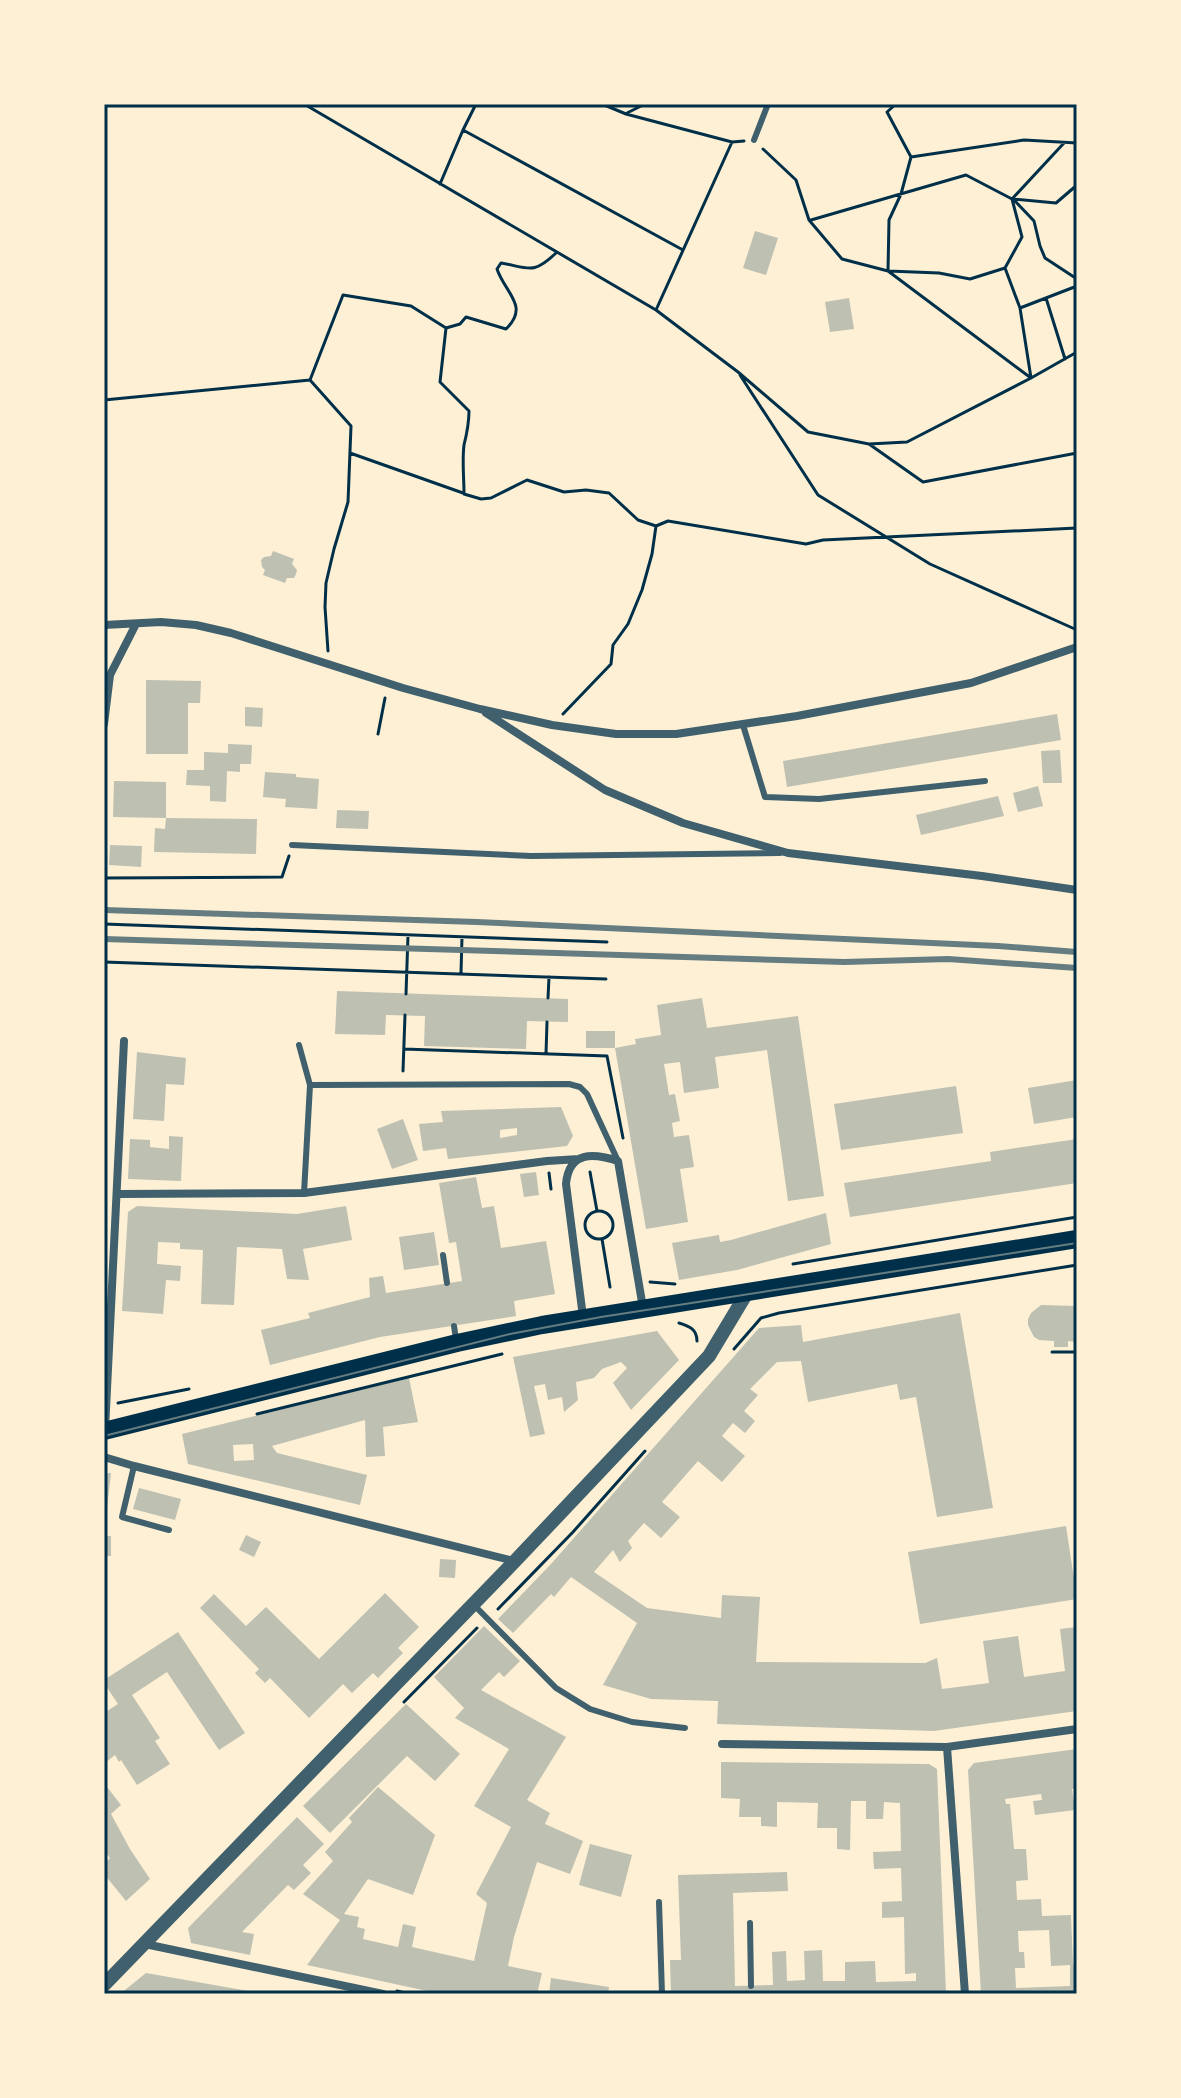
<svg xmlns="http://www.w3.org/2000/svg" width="1181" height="2098" viewBox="0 0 1181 2098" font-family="Rubik,sans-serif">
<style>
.building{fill:#bec0b2;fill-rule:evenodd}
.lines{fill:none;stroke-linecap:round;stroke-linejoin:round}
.path{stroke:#003049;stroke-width:3}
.service{stroke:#3f606c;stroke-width:6}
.minor{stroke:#3f606c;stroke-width:8}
.tertiary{stroke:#3f606c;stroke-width:14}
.primary{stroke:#003049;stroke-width:18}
.tram{stroke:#657d81;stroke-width:2}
.rail{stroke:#657d81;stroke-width:6}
.neatline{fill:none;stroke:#003049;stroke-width:3}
</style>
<rect width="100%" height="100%" fill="#fdf0d5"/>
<!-- building -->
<path class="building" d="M755,231L778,238L766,275L743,268Z
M849,298L854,329L830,332L825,302Z
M273,551L294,559L292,564L297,570L296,574L294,578H287L285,583L263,575L265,570L262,567L261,560L264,557L271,556Z
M146,680L201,681L200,703H188V754H146Z
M245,707L263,708L262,727L245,726Z
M1057,714L1061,740L787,787L783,761Z
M228,744L252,745L251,764H240V772L227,771L226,802L210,801V786L186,785L187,770H204V752L228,753Z
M1060,750L1062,783H1043L1041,751Z
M265,772L296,774V777L319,779L317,809L285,807L286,799L263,797Z
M114,781L166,782V818L257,819L256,854L154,852L155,828L165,829L166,818L113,817Z
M1038,786L1043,806L1018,812L1013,793Z
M998,796L1004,816L921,835L916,815Z
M337,810L369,811L368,829L336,828Z
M110,845L142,846L141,867L109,865Z
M337,991L568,999V1022L527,1021L526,1049L424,1046L425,1016L386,1015L385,1035L335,1034Z
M702,998L707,1028L798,1016L824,1196L788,1201L767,1050L715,1057L719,1088L684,1093L680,1062L664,1064L669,1095L675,1094L680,1121L672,1123L674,1137L689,1135L694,1167L680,1169L688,1222L646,1229L615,1048L636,1044L635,1039L661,1035L657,1005Z
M586,1031H615V1048H586Z
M137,1052L186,1058L184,1085L166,1084L164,1121L133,1119Z
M1077,1080V1117L1034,1124L1028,1088Z
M956,1086L963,1133L841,1150L834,1104Z
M561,1107L573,1136L567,1146L448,1159L446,1148L423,1151L419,1124L443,1122L441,1111ZM517,1128V1135L500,1138V1130Z
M403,1119L418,1160L392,1169L377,1129Z
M169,1136L183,1137L181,1181L128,1179L130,1139L150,1140V1147L169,1149Z
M1077,1139V1183L850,1217L844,1183L991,1161L990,1152Z
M536,1172L539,1195L524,1197L520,1174Z
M476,1177L482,1208L494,1206L501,1248L546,1241L555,1294L514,1301L516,1316L380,1337L270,1365L261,1330L310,1318L308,1313L370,1297L369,1278L383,1276L386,1293L462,1281L456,1242L449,1243L439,1183Z
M137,1206L297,1214L346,1206L352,1240L303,1249L309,1280L287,1279L282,1249L237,1247L234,1305L201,1304L203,1250L180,1249V1243L158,1242L157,1264L181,1266L180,1281L166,1280L163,1314L122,1311L128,1212Z
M826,1213L831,1244L737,1270L679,1280L672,1243L719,1235L720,1242L731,1240Z
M434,1232L439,1265L404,1270L399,1237Z
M1041,1305L1077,1306V1342L1068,1341V1347H1054V1341L1039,1340L1034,1337L1028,1325V1319L1031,1313Z
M960,1313L993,1508L937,1517L916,1397L900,1400L897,1384L808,1402L801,1361L777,1362L750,1389L758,1395L744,1411L755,1421L745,1433L733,1423L722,1436L745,1456L722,1482L698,1461L662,1502L680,1517L661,1538L644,1523L628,1541L632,1548L620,1562L613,1550L594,1572L647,1608L721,1618L722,1595L760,1597L756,1662L925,1663L937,1658L942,1689L989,1683L983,1641L1018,1636L1024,1677L1065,1671L1060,1629L1077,1627V1711L934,1731L717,1724L718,1701L651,1699L603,1685L637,1623L571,1577L554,1597L551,1594L513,1633L498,1619L551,1564L759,1328L801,1325L803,1342Z
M657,1331L679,1360L631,1410L613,1383L627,1368L621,1362L602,1369L594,1378L576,1382L578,1400L564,1412L562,1397L548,1400L545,1384L534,1386L545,1434L530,1437L513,1357Z
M409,1378L418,1422L383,1427L385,1456L366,1457L365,1420L272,1446L277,1453L367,1475L360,1505L188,1464L182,1434ZM253,1444L254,1460L234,1461L233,1445Z
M104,1473H111L106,1517H104Z
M139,1488L181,1499L175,1520L133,1509Z
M1066,1526L1077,1599L920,1624L908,1552Z
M246,1535L261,1542L254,1557L239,1550Z
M104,1536H111V1556H104Z
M440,1559L456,1560L455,1578L439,1577Z
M385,1593L419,1627L398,1648L403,1653L378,1678L373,1673L352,1693L343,1684L309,1718L270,1678L265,1683L255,1673L259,1669L200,1608L214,1594L246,1626L266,1607L319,1659Z
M484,1626L520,1661L504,1677L499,1672L481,1690L566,1737L527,1800L550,1813L545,1824L583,1841L570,1874L537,1862L514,1937L508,1966L542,1973L537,1994H441L307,1965L340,1920L303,1894L333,1861L325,1852L352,1822L349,1818L378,1787L435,1835L413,1895L368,1879L344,1914L359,1917L357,1927L365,1929L363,1939L398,1947L403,1924L416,1927L412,1947L474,1961L487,1903L476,1894L511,1827L474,1806L509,1749L455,1718L464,1708L434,1677Z
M178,1632L245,1733L219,1750L167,1672L132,1695L160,1738L155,1741L170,1764L137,1785L121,1760L119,1762L115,1755L106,1762L104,1759V1713L118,1704L104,1683V1680Z
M406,1704L460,1754L435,1781L407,1756L330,1833L303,1806Z
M1077,1749V1789H1072L1075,1810L1035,1815L1033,1801L1042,1800L1041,1794L1005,1799L1006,1804H1010L1014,1849H1026L1028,1880L1016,1881L1017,1900L1041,1899L1042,1916L1071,1915L1073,1965H1077V1994H981L968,1770L974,1763ZM1049,1930L1051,1966L1070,1965V1986L1016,1988L1015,1968H1025L1024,1952H1019L1018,1931Z
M721,1762L929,1764L937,1769L946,1994H671L670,1960H681L678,1875L787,1872L788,1891L733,1893L735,1986L773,1985L772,1952L786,1951L787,1981L805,1980L804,1951L822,1950L823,1981H845V1962L875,1961L876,1982L916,1981V1973L905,1974L904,1917L882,1918V1902L902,1901L901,1868L874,1869L873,1852L901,1851L900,1803L884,1802L883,1819H866V1801H851L850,1850L837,1849V1828H817L818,1803L777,1802V1827L761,1826V1817H739L740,1799L721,1798Z
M104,1783L121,1805L111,1814L130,1849L150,1879L126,1901L104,1874V1864L110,1858L104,1850Z
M297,1817L324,1844L303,1865L311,1873L294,1890L288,1885L242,1932L254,1934L250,1955L191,1943L188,1928Z
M590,1844L632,1855L621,1897L579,1885Z
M146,1973L254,1992V1994H120Z
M551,1978L609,1987L608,1994H549Z"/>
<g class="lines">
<!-- path -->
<path class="path" d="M304,104L656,310
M602,104L626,114L732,142L744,141
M896,104L887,112L911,157
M627,113L645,104
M463,130L683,250
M732,142L656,310L738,372L808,432L869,444L907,442L1031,378L1077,352
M763,149L796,180L809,220L842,259L888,271L1031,378
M440,184L463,130L476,104
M1012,199L1064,143
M1012,199L1056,203L1077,185
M1015,201L1034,221L1040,246L1045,258L1077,279
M811,220L966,175L1012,199L1022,237L1005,268
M1046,298L1065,359
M1020,308L1077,286
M446,328L440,382L469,411C469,423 467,433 464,445C462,461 464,477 464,494L481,499L491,498L527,480L564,492L586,490L609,493L638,520L656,526L652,554L642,590L628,624L613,645L611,664L563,714
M446,328L460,324L466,317L506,329C530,306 505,293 497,269L501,263C530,268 533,275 556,253
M740,375L818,495L930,564L1077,630
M1031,378L1020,308L1005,268L970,279L939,273L888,271L889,220L901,194L911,157L1024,140L1077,143
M104,400L310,380
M869,444L923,482L1077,453
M350,453L463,493
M656,526L668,521L806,544L823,540L1077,528
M328,651L325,607L326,583L334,549L348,502L351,426L310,380L343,295L411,306L446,328
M378,734L385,698
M104,878L282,877L289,856
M104,924L607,942
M104,962L606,979
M461,973L462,937
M406,994L408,935
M548,998L549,977
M404,1049L607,1056L623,1138
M546,1054L547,1022
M403,1071L405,1015
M590,1172L597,1211
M549,1173L551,1189
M585 1225a14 14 0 1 1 28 0a14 14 0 1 1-28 0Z
M602,1239L610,1287
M793,1264L1077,1217
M650,1282L675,1284
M679,1323C689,1326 697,1329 697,1341
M734,1349L761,1318L779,1313L1077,1265
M1052,1352H1077
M118,1403L189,1389
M257,1414L502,1354
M498,1609L573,1532L645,1451
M404,1702L477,1628
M397,1991L409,1994"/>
<!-- service -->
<path class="service" d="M754,140L768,104
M743,725L765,797L819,799L985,781
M292,845L531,856L780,853
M299,1045L310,1085L304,1193
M310,1085L569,1084L580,1087L587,1094L618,1161
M443,1255L447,1283
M454,1326L456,1339
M134,1466L122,1517L169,1530
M473,1604L556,1688L590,1709L632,1722L685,1728
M659,1902L662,1994
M750,1923L751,1986"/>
<!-- minor -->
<path class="minor" d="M104,625L161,622L196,625L231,633L403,688L480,709L552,725L616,734H676L797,716L971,683L1077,647
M486,713L605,790L683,823L788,853L982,876L1077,890
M104,724L110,675L136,624
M118,1194L304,1193L547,1161L579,1159
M583,1317L566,1184C569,1151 593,1153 618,1161L643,1308
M105,1430L124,1041
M104,1457L134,1466L514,1561
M722,1744L947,1747L1077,1729
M947,1747L965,1994
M145,1944L383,1994"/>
<!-- tertiary -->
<path class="tertiary" d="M104,1985L515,1561L709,1356L748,1291"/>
<!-- primary -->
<path class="primary" d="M104,1431L457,1343L542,1325L1077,1239"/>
<!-- tram -->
<path class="tram" d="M104,1436L510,1334L601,1317L1077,1243"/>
<!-- rail -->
<path class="rail" d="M104,910L477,922L998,946L1077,952
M104,939L844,962L948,959L1077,968"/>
</g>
<!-- border -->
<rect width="1181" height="2098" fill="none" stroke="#fdf0d5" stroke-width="212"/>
<rect x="106" y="106" width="969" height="1886" class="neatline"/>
</svg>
